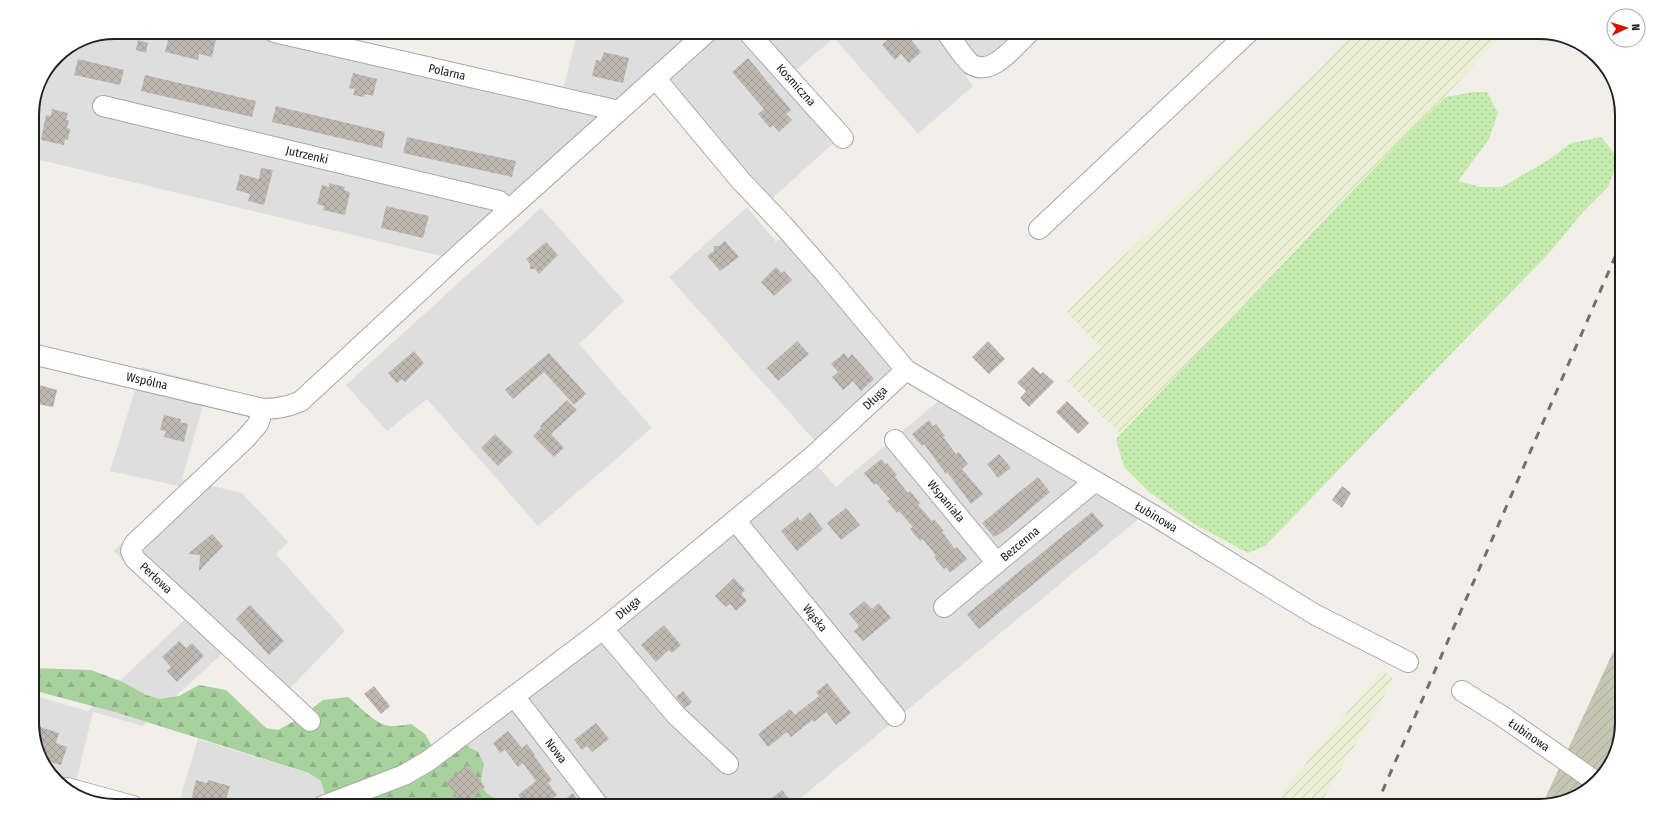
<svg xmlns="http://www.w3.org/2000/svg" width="1654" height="838" viewBox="0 0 1654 838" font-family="'Fira Sans Condensed',sans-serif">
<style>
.residential{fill:#dfdede}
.construction{fill:url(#construction-furrows)}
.farmland{fill:url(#farmland-furrows)}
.grass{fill:url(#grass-dots)}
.forest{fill:url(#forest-firs)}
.building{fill:url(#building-cross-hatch)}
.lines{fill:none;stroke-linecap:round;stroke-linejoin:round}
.minor-casing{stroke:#a8a8a8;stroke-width:22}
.minor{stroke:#fff;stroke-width:20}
.rail{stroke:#6f6f6f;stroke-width:3;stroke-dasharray:8 8;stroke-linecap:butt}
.labels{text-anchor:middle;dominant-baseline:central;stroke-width:3;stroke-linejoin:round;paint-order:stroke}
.street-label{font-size:12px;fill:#212121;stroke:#fff}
.rim{fill:none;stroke:#212121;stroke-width:2}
</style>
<defs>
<pattern id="construction-furrows" width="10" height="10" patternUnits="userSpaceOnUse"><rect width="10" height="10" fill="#c5c6b3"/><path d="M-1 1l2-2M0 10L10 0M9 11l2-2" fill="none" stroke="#a9aa9a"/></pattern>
<pattern id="farmland-furrows" width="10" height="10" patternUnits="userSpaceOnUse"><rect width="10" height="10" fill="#ebf0d4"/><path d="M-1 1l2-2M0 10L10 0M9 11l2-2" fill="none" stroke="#c9ceb6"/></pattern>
<pattern id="grass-dots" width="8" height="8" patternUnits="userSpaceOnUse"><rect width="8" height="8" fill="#c6ebaf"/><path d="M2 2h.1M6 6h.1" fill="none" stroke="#aac996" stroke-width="1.8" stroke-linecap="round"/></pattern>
<pattern id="forest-firs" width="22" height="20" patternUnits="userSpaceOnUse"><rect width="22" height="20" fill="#a7d19d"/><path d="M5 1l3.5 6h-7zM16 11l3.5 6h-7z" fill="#8fb387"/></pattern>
<pattern id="building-cross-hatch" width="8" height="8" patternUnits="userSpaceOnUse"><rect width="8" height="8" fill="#beb8b1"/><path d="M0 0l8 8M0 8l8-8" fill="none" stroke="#a39e98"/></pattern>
</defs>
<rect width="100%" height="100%" fill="#f1efe8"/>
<!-- residential -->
<path class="residential" d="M115,32H312L563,90L576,38L551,32H1015L966,76L973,86L918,134L834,38L783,81L835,142L768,202L655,69L445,257L32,158V110L38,83L56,56L83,38Z
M747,207L776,242L786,234L901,367L815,441L669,277Z
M541,208L624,301L579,344L652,428L538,526L427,399L387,431L346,385Z
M142,367L209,384L182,479L242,493L288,542L276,554L345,631L278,701L224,652L143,726L93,712L73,793L46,769L32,729V695L88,711L186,618L113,551L183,487L110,471Z
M943,397L1141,517L791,806H459L428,765L664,589L818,467L836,487Z
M198,739L340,783L341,806H178Z"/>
<!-- construction -->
<path class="construction" d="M1622,633V723L1614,760L1585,792L1542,805Z"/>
<!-- farmland -->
<path class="farmland" d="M1355,32H1506L1121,434L1066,381L1101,348L1066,311L1320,69Z
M1382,669L1394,679L1319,806H1272Z"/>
<!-- grass -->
<path class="grass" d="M1474,92H1487L1498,113L1489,139L1458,181L1480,187H1502L1550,159L1571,143L1601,137L1619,159L1608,187L1583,212L1550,252L1265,546L1248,553L1191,522L1149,492L1124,467L1116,439L1402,139L1445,97Z"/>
<!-- forest -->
<path class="forest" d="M32,668L91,670L123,682L146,695L159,699L179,696L199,685L226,690L266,728L278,730L300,718L323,700L348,697C361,707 376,726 392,726C398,726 405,725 411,724L425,734L433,748L383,774L326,797L321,781L309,773L115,712L32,690Z
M467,746L478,752L484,764C480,784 478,791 499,800C503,802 507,803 511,806H340L458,747Z"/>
<!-- building -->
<path class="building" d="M170,32H180L216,39L212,57L199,54L198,60L165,52Z
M896,32H905L921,52L909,63L901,54L895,60L882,45Z
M138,40L148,43L146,53L136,50Z
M604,52L629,58L623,83L592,76L596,60L601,61Z
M748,58L791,110L786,114L792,120L779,132L773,125L770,128L758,114L764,109L732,72Z
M78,59L124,70L120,85L74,75Z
M353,73L377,79L373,96L365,94L364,97L353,95L355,89L349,88Z
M145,75L256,101L252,117L141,91Z
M276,106L385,132L382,148L272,122Z
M52,109L68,113L66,120H69L67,128L70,129L68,140L65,139L64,145L41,140L46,115L51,116Z
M407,137L516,161L512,177L403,153Z
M261,168L273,170L264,205L248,201L250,194L236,190L240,174L259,179Z
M329,183L345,187L344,190L350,192L345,215L323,210L324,206L317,204L322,185L329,187Z
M386,206L429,216L423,238L381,228Z
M725,241L739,257L720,271L707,256L714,251V246H719Z
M546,242L558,255L539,274L535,269H530V264L526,259Z
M776,267L782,273L784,271L792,280L774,296L761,282Z
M797,341L809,354L778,381L767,368Z
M988,341L1005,359L989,374L972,357Z
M414,351L424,363L405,382L402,379L397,383L388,373Z
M549,353L586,394L574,405L544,372L513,399L505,390Z
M844,353L848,358L852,354L874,379L861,391L853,381L843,390L832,377L838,372L831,364Z
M1033,367L1041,374L1043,372L1054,382L1029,407L1020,398L1026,391L1017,383Z
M32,383L57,390L53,407L32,403Z
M567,400L577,410L551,434L564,448L554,457L533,436L541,428L540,426Z
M1067,401L1089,423L1078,434L1056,412Z
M164,415L181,419L180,422L188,424L184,442L164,437L166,431L160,430Z
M929,420L933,426L936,424L945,436L943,437L956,454L959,452L968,464L962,469L983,494L971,504L947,472L946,474L924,444L922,446L912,434Z
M495,434L513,452L498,466L481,448Z
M999,454L1011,468L998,478L987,464Z
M881,459L885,464L887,463L897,475L895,477L908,493L910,491L920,503L918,505L932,521L934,519L944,531L942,532L955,549L957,547L967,559L950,573L946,567L944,569L934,557L936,556L923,539L920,541L910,529L913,527L899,511L897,513L887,501L890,499L876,483L874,485L864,473Z
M1038,477L1050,492L1003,532L994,537L982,523Z
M1342,486L1351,493L1342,508L1332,500Z
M846,508L860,525L841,540L827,523Z
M810,512L823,529L797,551L781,531L798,517L800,521Z
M1092,512L1104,526L979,629L967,614Z
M212,534L223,546L199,571L200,555L188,554Z
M734,578L745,590L741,594L747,601L736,611L730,604L726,607L715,596Z
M864,601L872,609L879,603L891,618L863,641L854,631L859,626L849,614Z
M250,605L284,641L269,655L236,619Z
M664,625L681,645L672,653L669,650L656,662L641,645Z
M179,641L186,648L192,643L204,656L177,682L167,671L171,667L162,657Z
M827,683L851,713L836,725L826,712L814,722L812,720L791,737L787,732L768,747L758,734L790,709L795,715L819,696L816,692Z
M374,686L390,706L381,714L364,694Z
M683,691L692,702L685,708L676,697Z
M596,723L609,739L592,752L587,746L582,750L574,740Z
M40,727L59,733L56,743L67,747L61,765L43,760L36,740Z
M508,731L522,748L527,744L535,755L534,756L552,780L548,783L557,795L543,806H526L518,795L536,781L523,763L518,767L505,750L500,753L493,743Z
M468,765L485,787L462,804L446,782Z
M196,780L207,783L208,780L230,786L224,806H213L191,800Z
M782,790L789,799L781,806H776L771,799Z
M573,793L579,802L574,806H556Z"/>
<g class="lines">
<!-- minor casing -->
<g class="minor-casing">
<path id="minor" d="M274,32L619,111
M748,32L843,138
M946,32C952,39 964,59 971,64C992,78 1016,44 1030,32
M656,79L741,181L783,225L825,273L906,370L1153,515L1314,614L1408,662
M103,106L499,201L508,210
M1039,229L1249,32
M32,354L263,409C277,409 288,407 301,401L463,251L707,32
M263,409L258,424L245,439L134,544L131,551L135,559L310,721
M895,440L997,563
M735,520L895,716
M944,607L1095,481
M603,629L676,715L728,764
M1462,691L1502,716L1595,781
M514,696L599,806
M67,788L133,806
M323,806L404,775L428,761L603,629L812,457L906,370"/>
</g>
<!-- minor -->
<use href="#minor" class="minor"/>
<!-- rail -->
<path class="rail" d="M1376,806L1622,241"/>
</g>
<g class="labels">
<!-- street labels -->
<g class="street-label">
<text transform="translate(447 72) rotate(13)">Polarna</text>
<text transform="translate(796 85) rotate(48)">Kosmiczna</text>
<text transform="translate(307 155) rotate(13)">Jutrzenki</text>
<text transform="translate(147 381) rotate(13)">Wspólna</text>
<text transform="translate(875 398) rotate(-43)">Długa</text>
<text transform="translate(946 501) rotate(50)">Wspaniała</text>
<text transform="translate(1156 517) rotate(31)">Łubinowa</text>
<text transform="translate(1020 544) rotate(-40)">Bezcenna</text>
<text transform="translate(156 578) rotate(43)">Perłowa</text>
<text transform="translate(628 608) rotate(-40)">Długa</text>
<text transform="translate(815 618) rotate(51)">Wąska</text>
<text transform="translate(1529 735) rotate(35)">Łubinowa</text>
<text transform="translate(556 751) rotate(52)">Nowa</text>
</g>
</g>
<!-- crop -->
<path d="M0 0H1654V838H0ZM115 39H1539A76 76 0 0 1 1615 115V723A76 76 0 0 1 1539 799H115A76 76 0 0 1 39 723V115A76 76 0 0 1 115 39Z" fill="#fff" fill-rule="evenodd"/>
<path class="rim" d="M115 39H1539A76 76 0 0 1 1615 115V723A76 76 0 0 1 1539 799H115A76 76 0 0 1 39 723V115A76 76 0 0 1 115 39Z"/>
<!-- north arrow -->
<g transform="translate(1626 28) rotate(86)"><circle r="19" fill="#ffffff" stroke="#a6a6a6"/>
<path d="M0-3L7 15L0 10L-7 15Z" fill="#d31500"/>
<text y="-6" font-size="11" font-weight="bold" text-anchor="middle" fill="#212121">N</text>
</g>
</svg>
